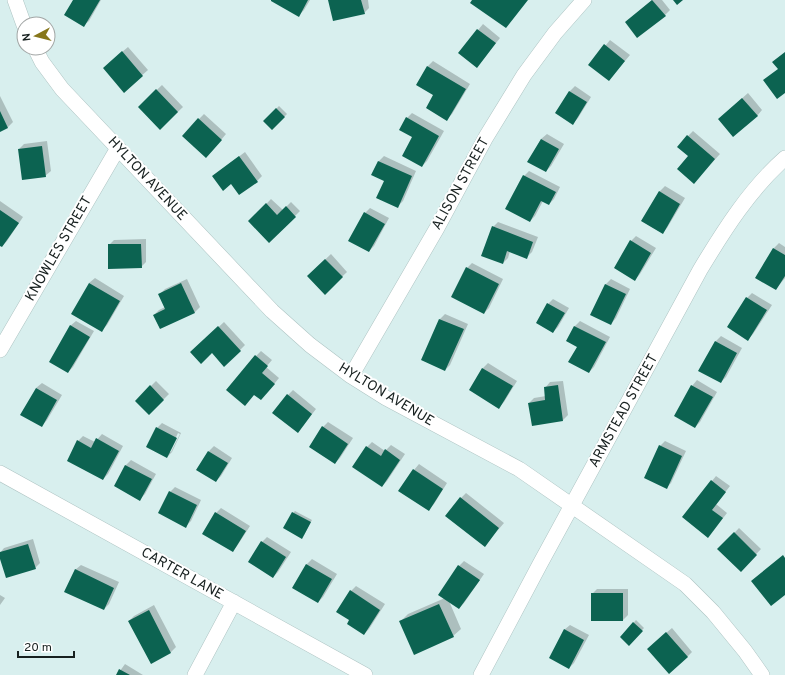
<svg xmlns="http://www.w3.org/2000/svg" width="785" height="675" viewBox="0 0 785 675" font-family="Overpass,sans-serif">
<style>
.shadow{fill:#0003;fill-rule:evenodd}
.building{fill:#0c6351}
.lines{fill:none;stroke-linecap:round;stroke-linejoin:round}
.minor-casing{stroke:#aec4c3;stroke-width:16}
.minor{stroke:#fff;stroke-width:15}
.labels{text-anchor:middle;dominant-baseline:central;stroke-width:4;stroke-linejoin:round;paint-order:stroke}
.street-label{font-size:14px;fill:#17201f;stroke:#fff}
</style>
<rect width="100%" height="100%" fill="#d8efee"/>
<!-- shadow -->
<path class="shadow" d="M74,0H101L89,21L83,26Z
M272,0H310L304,10L299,15Z
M329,0H368L369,8L364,13Z
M652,0H662L670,10L665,15L626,22Z
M483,24L500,38L477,67L459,53Z
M610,40L630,55L609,80L590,65Z
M128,47L148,70L124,91L109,63Z
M433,61L470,84L452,114L447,119L435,95L417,84L428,66Z
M162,85L183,107L160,129L139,107Z
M575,86L591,97L578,118L573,123L556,113L570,91Z
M748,93L762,110L757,116L719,119Z
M0,96L13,122L8,127L0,131Z
M279,106L287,114L272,129L264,121Z
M412,113L444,131L427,161L422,166L407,118Z
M204,114L226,134L211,152L199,119Z
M693,131L720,154L699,177L689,156L688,136Z
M547,134L564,144L551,166L546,171L529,161L541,139Z
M47,141L51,171L45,176L19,149L24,144Z
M245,152L262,176L257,181L231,183L213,176Z
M384,156L416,171L403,201L397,207L385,180L373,175L379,161Z
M529,171L560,187L554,199L549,204L543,201L535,216L530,221L524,176Z
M665,186L685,198L667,228L662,233L642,221L660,191Z
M271,199L283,210L291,202L300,211L269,242L250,221Z
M0,201L23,217L7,241L2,246L0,245Z
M370,208L389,218L374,246L369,251L365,213Z
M498,222L538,237L532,252L527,257L510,251L508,258L503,263L493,227Z
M636,236L656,248L640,274L635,280L631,241Z
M146,239V262L141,267L109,245L114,240Z
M779,243L785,247V278L776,289L757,278L774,248Z
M331,254L347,272L325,293L308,276Z
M472,263L503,279L489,308L484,313L467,268Z
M95,278L124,296L107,325L102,330L89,283Z
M187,279L200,307L195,312L160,328L154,315L159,310L165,307L160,294L165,289Z
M611,279L630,289L616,318L611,324L605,285Z
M752,293L772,305L753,334L748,339L747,298Z
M553,299L569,308L558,327L553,332L548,304Z
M445,314L468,324L450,365L445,370L422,360L440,319Z
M76,321L94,331L73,367L68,372L70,326Z
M580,321L610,337L594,367L589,372L578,347L567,341L575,326Z
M224,322L245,345L240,350L224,365L212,352H192Z
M721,336L742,348L726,377L721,382L700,370L716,341Z
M261,351L272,360L266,367L279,378L266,394L256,356Z
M488,363L517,381L504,402L499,407L470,390L483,368Z
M697,380L717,392L700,422L695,427L676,416L692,386Z
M156,381L169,394L149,414L136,401Z
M563,381L568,415L563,420L529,403L534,398L546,396L545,388L550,382Z
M42,383L62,395L47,420L42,426L36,388Z
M293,390L316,409L303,426L288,395Z
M328,422L353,438L340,458L335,463L323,427Z
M162,423L181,433L172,452L167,457L157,428ZM178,433L180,434L171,452H169Z
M102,434L123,446L108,474L103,479L78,441L83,436L95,442Z
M665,441L686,451L671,483L666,488L660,446Z
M372,442L385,451L391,445L405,454L387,481L382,486L367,447Z
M214,446L232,458L221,476L216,481L209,451Z
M131,460L156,474L145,494L140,499L115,486L126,465Z
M419,464L447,483L434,504L429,509L414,470Z
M716,476L730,486L716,504L727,513L713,531L683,517Z
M175,487L201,500L191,521L186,526L170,492Z
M466,493L504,523L485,545L461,498Z
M221,508L250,526L237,546L232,551L216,513Z
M295,511L312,520L304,535L293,513Z
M739,528L761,549L741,570L719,549Z
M267,537L291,552L278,572L273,577L262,542Z
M33,539L40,563L35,568L0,556V553L4,548Z
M312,559L337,574L323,597L318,602L294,588L307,564Z
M464,561L484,574L464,603L459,608L449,601L461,629L453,636L400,622L408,614L445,598L459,566Z
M81,565L119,582L109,604L104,609L75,570Z
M356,586L385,604L369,629L364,634L351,620V591Z
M597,589H628V615L623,620L592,594Z
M0,595L5,598L0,605Z
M154,605L176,647L171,652L151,663L129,621L134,616Z
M636,620L644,628L629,644L621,637Z
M570,625L589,635L574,663L569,668L564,630Z
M672,628L692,652L687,657L653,644Z
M125,664L143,675H117Z"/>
<!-- building -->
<path class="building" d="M73,0H100L84,27L64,15Z
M271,0H308L299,17L271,1Z
M328,0H361L365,14L333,21Z
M472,0H528L506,28L470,3Z
M652,0L666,16L637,38L625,22Z
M673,0H683L677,5Z
M477,29L496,43L477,68L458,53Z
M604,44L625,61L609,81L588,65Z
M122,51L143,76L124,93L103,68Z
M785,52V93L777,99L763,80L778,69L772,62Z
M427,66L466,89L447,121L426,108L433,95L416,85Z
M156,89L178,112L160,130L138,107Z
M569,91L587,102L573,125L555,113Z
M742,98L758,116L733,137L718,119Z
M276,108L285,117L272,130L263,121Z
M0,111L8,128L0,132Z
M406,117L439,136L422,167L402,156L412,137L399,130Z
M198,118L222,140L206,158L182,136Z
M687,135L715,159L694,184L677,169L688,156L677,147Z
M541,139L559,149L546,172L527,162Z
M42,146L46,177L22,180L18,149Z
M239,156L258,182L239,195L231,184L223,191L212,176Z
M378,161L412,176L398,208L376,198L384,181L371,175Z
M523,175L556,192L549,205L541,201L530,222L505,209Z
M659,191L680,204L663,234L641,221Z
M266,203L277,215L286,206L296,217L269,243L248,221Z
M0,210L19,223L2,247L0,246Z
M364,212L385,224L369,252L348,241Z
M492,226L533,242L527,259L507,251L503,264L481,256Z
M630,240L651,253L635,281L614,268Z
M108,244H141L142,268L108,269Z
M773,248L785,255V276L776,290L755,278Z
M325,259L343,277L325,295L307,276Z
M466,267L499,284L484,314L451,297Z
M89,283L120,301L102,332L71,314Z
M181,283L195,313L160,329L153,315L165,309L158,294Z
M605,284L626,294L611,325L590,315Z
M746,297L767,310L748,341L727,327Z
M547,303L565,313L553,333L536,323Z
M439,319L464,329L445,371L421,360Z
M70,325L90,337L68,373L49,362Z
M218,326L241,351L224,367L212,353L201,364L190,352Z
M574,326L606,342L589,373L568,362L577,347L566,341Z
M715,341L737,353L721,383L698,371Z
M255,355L268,366L262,373L275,384L261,400L254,395L245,406L226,390Z
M482,368L513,386L499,409L469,390Z
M150,385L164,400L149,415L135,401Z
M558,385L563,421L532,426L528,403L545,400L544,387Z
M691,385L713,397L695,428L674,416Z
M36,388L57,400L42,427L20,415Z
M287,394L312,414L298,433L272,413Z
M322,426L348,444L335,464L309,447Z
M156,427L177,438L167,458L146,447Z
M96,438L119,451L103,480L67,461L77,440L91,448Z
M659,445L682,456L667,489L644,478Z
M366,446L381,456L385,449L400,460L382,487L352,467Z
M208,451L228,463L216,482L196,470Z
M125,465L152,479L140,501L114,486Z
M413,469L443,489L429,511L398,491Z
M711,480L726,492L712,510L723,518L708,538L682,517Z
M169,491L197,505L186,528L158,513Z
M460,497L499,528L485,547L445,516Z
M215,512L246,531L233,552L202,534Z
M292,512L311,522L302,539L283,528Z
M734,532L757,555L741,572L717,549Z
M261,541L286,557L273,578L248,562Z
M28,544L36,569L6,578L0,559V552Z
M783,555L785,558V595L771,606L751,581Z
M306,564L332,579L318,603L292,588Z
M458,565L480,580L459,609L438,595Z
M75,569L114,588L104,610L64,592Z
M350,590L380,610L364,635L347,624L349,620L336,612Z
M591,593H623V621H591Z
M439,604L454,637L414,655L399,621Z
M149,610L171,653L151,664L128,621Z
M633,622L643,631L629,646L620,637Z
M564,629L584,640L569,669L549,658Z
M666,632L688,657L669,674L647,649Z
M119,669L130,675H116Z"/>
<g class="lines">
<!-- minor casing -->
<g class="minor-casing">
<path id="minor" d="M15,0L24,25
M35,48L42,62L62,89L272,311L310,345L351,376L386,398L519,469L685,584L713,612L745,651L762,675
M0,350L118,148
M351,376L437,228L486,137L524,75L555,33L584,0
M0,473L365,675
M195,675L234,602
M481,675L540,564L700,270C724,230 750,189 785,158"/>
</g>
<!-- minor -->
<use href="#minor" class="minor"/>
</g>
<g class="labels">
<!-- street labels -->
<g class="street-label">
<text transform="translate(147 179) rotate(47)">HYLTON AVENUE</text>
<text transform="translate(461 184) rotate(-61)">ALISON STREET</text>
<text transform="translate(59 249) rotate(-60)">KNOWLES STREET</text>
<text transform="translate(386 395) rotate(31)">HYLTON AVENUE</text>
<text transform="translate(624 411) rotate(-61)">ARMSTEAD STREET</text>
<text transform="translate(182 574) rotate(29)">CARTER LANE</text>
</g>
</g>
<!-- north arrow -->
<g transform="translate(36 36) rotate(263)"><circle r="19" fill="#ffffff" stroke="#a2a6a5"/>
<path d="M0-3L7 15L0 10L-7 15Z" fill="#87771b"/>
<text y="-6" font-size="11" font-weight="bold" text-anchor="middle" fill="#17201f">N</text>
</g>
<!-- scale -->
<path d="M18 651v6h56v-6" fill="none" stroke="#17201f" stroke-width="2"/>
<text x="24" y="651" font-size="12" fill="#17201f" stroke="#ffffff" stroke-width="3" paint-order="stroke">20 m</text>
</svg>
